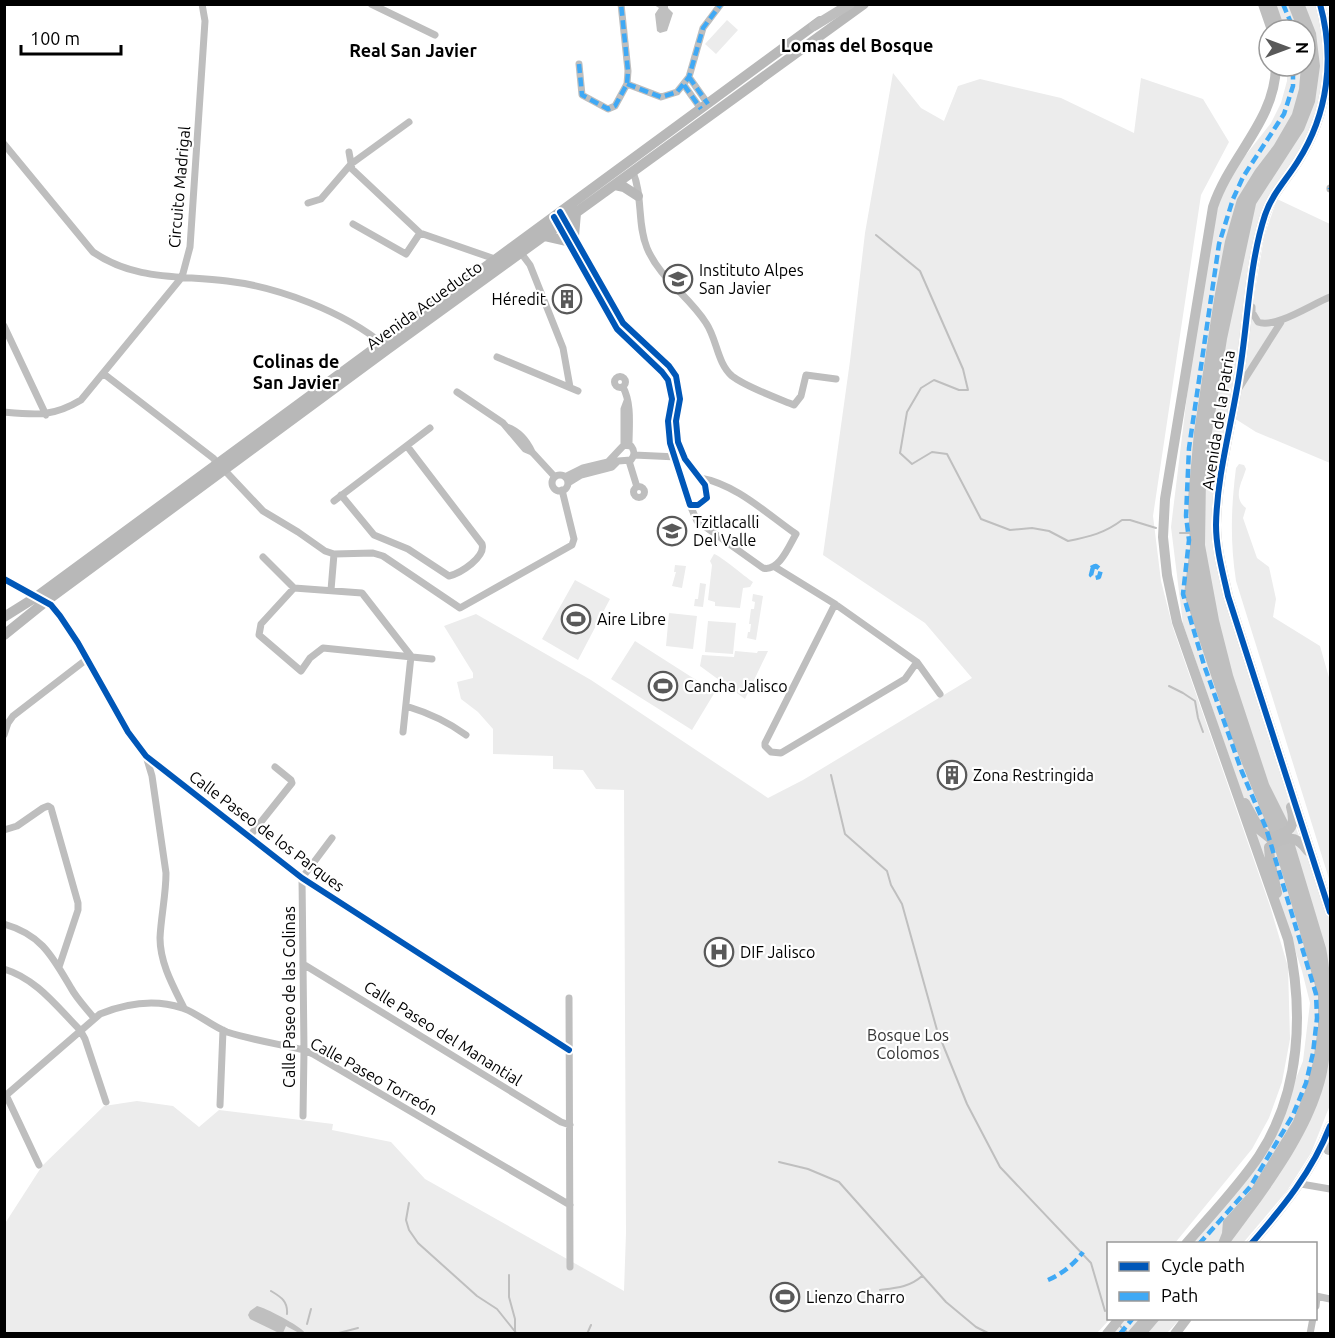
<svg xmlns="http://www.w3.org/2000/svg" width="1335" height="1338" viewBox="0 0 1335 1338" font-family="Ubuntu,sans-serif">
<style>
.green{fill:#ececec}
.water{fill:#bfbfbf}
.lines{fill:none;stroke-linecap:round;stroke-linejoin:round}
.stream{stroke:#bfbfbf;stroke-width:2}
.river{stroke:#bfbfbf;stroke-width:12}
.street{stroke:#bebebe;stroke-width:7}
.secondary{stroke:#b8b8b8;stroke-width:10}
.primary{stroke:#bebebe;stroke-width:10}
.quiet{stroke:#3fa9f5;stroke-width:4.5;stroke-dasharray:9 4.5;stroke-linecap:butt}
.cycleway-casing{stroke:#fff;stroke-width:10}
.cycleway{stroke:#0057b8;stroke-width:6}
.labels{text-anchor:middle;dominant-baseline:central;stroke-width:4.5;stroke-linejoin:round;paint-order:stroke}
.street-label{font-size:16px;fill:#000;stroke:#fff}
.poi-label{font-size:16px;fill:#000;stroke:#fff;text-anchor:start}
.park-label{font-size:16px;fill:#333;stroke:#fff}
.neighbourhood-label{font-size:18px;font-weight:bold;fill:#000;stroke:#fff}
</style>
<rect width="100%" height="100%" fill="#fff"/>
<!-- green -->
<path class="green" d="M1276,5H1319L1328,60L1309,139L1267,202L1215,540L1297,831L1314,872L1330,920V1105L1311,1153L1287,1191L1243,1243L1190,1244L1273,1136L1303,1061L1310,1003L1302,971L1277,895L1183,624L1171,527L1190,371L1217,208L1230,175L1271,123L1281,103L1287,81V66H1305V30H1285Z
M727,20L738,30L716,54L705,44Z
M893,73L921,108L944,121L958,86L980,79L1061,98L1134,133L1141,78L1203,99L1229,142L1201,195L1153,516L1161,581L1173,628L1270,906L1288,967L1290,1039L1282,1082L1269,1118L1252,1149L1175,1243L1108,1244L1110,1319L1097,1333H5L4,1225L42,1166L104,1106L137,1101L173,1106L199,1127L219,1110L333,1124L332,1130L391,1142L425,1179L624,1291L626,1233L624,790L596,789L583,770L553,769V756L493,754V729L478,712L461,699L457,682L473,678V673L444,626L476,614L591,680L768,798L803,780L972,678L925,623L823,555L850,361L865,233Z
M1277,199L1330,224V463L1256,432L1234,418L1264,237Z
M1239,464L1244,465L1246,469C1242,482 1232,498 1246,508L1243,518L1257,558L1269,567L1276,599L1273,617L1320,646L1330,681V882L1236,581C1230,541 1231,508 1236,468Z
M714,554C721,556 744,576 753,582L750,587L743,588L740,608L715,606V602L708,600L712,565L710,561Z
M675,565L686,566L682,588L672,586L676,572H674Z
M575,580L610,599L578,660L542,639Z
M700,583L706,584L703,607L694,606L695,599H698Z
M753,594L763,596L756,640L747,638L748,632H750L751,624H749L751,609H754L755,602L752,601Z
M669,613L697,616L693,649L666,646Z
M708,621L736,623L733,654L705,652Z
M635,641L715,692L692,730L611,679Z
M735,651L757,653L758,651H768L745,699L700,666L702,655L734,657Z
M1124,1319H1180L1167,1333L1111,1334Z"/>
<!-- water -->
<path class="water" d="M654,5H668V8L673,13L667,31L660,33L657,31L655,14L659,8Z
M1288,5H1305L1316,33L1320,66L1315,102L1304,130L1256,204L1227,339L1212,433L1206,477L1205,545L1219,620L1233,675L1269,784L1288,822L1326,948C1333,983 1334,1043 1326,1077C1312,1136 1265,1196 1230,1243H1218L1222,1233L1223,1221L1250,1191L1293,1121L1305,1091L1313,1062L1318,1027V996L1299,929L1270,833L1232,739L1184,594L1190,547L1188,499L1194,432L1214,299L1225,241L1237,199L1255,170L1274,145L1292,114L1299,89L1301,66H1305V30H1298Z
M257,1306C264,1307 301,1326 305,1333H299L286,1326L283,1333H285H279L250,1319L248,1315L250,1311Z
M1140,1318H1160V1319L1148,1333H1127Z"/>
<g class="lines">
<!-- stream -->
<path class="stream" d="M876,235L920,271L963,369L968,390H959L934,380L921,388L907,412L900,453L912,464L932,452L947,454L981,519L1010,530L1032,528L1049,531L1068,541C1089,537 1105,533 1122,520H1130L1156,528
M1180,533H1191
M1169,686L1183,693L1195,701L1198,718L1203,732
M831,775L845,834L887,871L891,885L902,904L937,1030L967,1104L1000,1167L1091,1263L1105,1311
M779,1162L808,1169L839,1182L946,1302L976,1327L990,1334
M409,1203L406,1220L409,1230L418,1243L477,1296L497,1309L517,1334
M509,1275V1297L515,1319V1331
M880,1290C896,1288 910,1287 922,1276
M271,1291C281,1297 288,1301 287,1314
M307,1324L311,1309
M1120,1326L1129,1334
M335,1334L358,1328
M587,1334L591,1325"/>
<!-- river -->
<path class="river" d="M1329,1149L1330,1148"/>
<!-- street -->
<path class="street" d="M371,4L435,35
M579,64L582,95L608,109L615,106L627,84L628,71L621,4
M689,77L708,104
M627,84L661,97L677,92L689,77L703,28L721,4
M684,85L701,109
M4,144L93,252C136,281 178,275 227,281C279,287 344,312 384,345
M349,152L352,169L420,233L495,259
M633,172C643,196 637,224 647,248C660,279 689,296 706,323C717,339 717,363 732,376C746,387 777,398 794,405L801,396L806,375L836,379
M1330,188V189
M308,203L321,199L351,164L409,122
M353,224L406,254L420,233
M558,224L617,329L662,372L668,380L672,399L668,421L670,443L690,505H698L707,498L705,485L685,459L678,442L676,421L680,399L676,376L669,366L623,323L565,219
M521,253L530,265L563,348L570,387
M1252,307V312L1258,322C1275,329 1312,304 1330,297
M4,326L46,415
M497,357L578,391
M104,374L213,458L263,511L298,532L325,551L334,554L373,553L383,556L460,608L572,545L574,539L562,490
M614.5 382a5.5 5.5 0 1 1 11 0a5.5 5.5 0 1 1-11 0Z
M623,387C632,404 629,426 629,445
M1239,388L1281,322
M457,392L503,423L525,449L532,452L555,477
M4,412C36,415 53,417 81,400L182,277L190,247L205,21L202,4
M507,427C518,431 527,441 532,452
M624,445V409L627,401
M634,455L677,457
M629,461L637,487
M552 483a8 8 0 1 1 16 0a8 8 0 1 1-16 0Z
M565,477L583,468L608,462L624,445L631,446C635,451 635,455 631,460L618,461L612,467L581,475L568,483
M633.5 492a5.5 5.5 0 1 1 11 0a5.5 5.5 0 1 1-11 0Z
M341,495L374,535L408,549L449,576C461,573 486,557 482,544L407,446
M334,501L430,428
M690,505L697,521L763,568C779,572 789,546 796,534C767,514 736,484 700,478
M263,557L294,588L362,593L411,656L403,732
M775,567L835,604L917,662L940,694
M4,579L51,605L60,616L78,643L128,732L146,756L302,878L569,1050
M294,588L261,624L259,635L301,671L310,658L323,648L432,659
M331,590L334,554
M835,604L765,743V746L771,752L781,753L905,679L917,662
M406,706C429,713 447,721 466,735
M4,735L8,723L13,716L87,659
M146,756L152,776L166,873C166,895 161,916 160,938C160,963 173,986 184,1008
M4,830L17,826L43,808L48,806L51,808L78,903V910L59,967
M249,837L292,783L291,780L275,767
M4,924C42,935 52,956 71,988C77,999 86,1008 94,1018
M303,964L561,1122L570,1125
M4,969C37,979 57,1007 80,1030L85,1039L106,1102
M569,998L570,1267
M6,1095L39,1165
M4,1097L100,1014C125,1004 155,999 182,1008C196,1012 211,1026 227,1032C252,1040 279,1044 304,1050L313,1054L570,1205
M220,1105L223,1030
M303,1116L304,1050L302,878L332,838
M1301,1184L1330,1189
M1316,1296L1330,1299
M1316,1306L1317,1297
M1310,1334L1313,1318"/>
<!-- secondary -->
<path class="secondary" d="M615,185L624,187L638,196
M545,236L567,241
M574,236L576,213
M4,617L36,597L820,21
M4,635L45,602L388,349L864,4"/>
<!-- primary -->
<path class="primary" d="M1263,4L1272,30
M1271,4L1280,30
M1320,4C1335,58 1328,114 1298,161C1287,179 1272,194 1265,215C1250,261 1248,316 1241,363C1234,417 1217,471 1216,525C1216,549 1223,573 1228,596L1330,912
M814,26L850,4
M1245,803L1260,830L1270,838C1289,832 1297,829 1291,807
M1277,893L1270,860L1269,847C1285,836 1296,834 1308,851
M1186,1244C1211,1215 1238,1187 1259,1156C1301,1092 1304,1011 1288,939L1177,622L1167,575L1163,537L1165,499L1213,207C1230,156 1275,121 1276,66
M1251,1244C1283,1207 1312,1172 1330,1126
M1107,1334L1120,1318
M1175,1334L1187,1318"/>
<!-- quiet -->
<path class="quiet" d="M1283,4L1294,30
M579,64L582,95L608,109L615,106L627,84L628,71L621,4
M689,77L708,104
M627,84L661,97L677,92L689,77L703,28L721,4
M684,85L701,109
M1330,188V189
M1092,565L1093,567L1096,566L1101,570L1099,577L1095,578L1091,575L1093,567
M1199,1244L1250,1187L1293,1115L1306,1083L1313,1053L1317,1018L1316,994L1266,828L1242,772L1204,665L1183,594L1189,540L1186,516L1189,448L1219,244L1233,199L1243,177L1284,114L1293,86V66
M1048,1280C1062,1274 1074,1264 1083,1252
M1120,1334L1133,1318"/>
<!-- cycleway casing -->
<g class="cycleway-casing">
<path id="cycleway" d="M1320,4C1335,58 1328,114 1298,161C1287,179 1272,194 1265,215C1250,261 1248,316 1241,363C1234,417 1217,471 1216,525C1216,549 1223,573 1228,596L1330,912
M554,217L617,329L662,372L668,380L672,399L668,421L670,443L690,505H698L707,498L705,485L685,459L678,442L676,421L680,399L676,376L669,366L623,323L560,212
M4,579L51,605L60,616L78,643L128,732L146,756L302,878L569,1050
M1251,1244C1283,1207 1312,1172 1330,1126"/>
</g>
<!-- cycleway -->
<use href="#cycleway" class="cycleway"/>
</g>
<!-- icons -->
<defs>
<g id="university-ring" transform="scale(1.5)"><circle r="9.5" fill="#fff" stroke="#595959" stroke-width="1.5"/><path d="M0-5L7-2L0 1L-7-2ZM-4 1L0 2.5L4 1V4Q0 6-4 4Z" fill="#595959"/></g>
<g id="building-ring" transform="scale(1.5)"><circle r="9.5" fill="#fff" stroke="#595959" stroke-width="1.5"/><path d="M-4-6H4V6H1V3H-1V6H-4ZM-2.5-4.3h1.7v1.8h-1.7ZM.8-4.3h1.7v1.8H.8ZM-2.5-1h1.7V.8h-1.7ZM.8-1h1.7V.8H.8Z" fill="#595959"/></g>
<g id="school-ring" transform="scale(1.5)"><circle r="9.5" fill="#fff" stroke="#595959" stroke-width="1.5"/><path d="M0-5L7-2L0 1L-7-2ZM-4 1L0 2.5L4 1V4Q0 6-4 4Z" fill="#595959"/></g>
<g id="stadium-ring" transform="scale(1.5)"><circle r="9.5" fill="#fff" stroke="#595959" stroke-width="1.5"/><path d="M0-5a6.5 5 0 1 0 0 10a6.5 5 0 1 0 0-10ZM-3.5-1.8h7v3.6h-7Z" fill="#595959"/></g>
<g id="hospital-ring" transform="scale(1.5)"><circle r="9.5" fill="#fff" stroke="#595959" stroke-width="1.5"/><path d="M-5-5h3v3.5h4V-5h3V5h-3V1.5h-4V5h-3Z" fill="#595959"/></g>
</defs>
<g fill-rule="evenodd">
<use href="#university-ring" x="678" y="279"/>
<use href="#building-ring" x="567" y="299"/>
<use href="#school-ring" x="672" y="531"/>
<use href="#stadium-ring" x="576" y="619"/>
<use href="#stadium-ring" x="663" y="686"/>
<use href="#building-ring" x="952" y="775"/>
<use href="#hospital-ring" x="719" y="952"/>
<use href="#stadium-ring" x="785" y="1297"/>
</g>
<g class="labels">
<!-- street labels -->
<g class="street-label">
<text transform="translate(179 187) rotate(-85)">Circuito Madrigal</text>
<text transform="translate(424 305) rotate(-36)">Avenida Acueducto</text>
<text transform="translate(1218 420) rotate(-81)">Avenida de la Patria</text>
<text transform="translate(267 831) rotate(37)">Calle Paseo de los Parques</text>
<text transform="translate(289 997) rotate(-90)">Calle Paseo de las Colinas</text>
<text transform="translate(443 1033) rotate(32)">Calle Paseo del Manantial</text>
<text transform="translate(374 1076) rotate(29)">Calle Paseo Torreón</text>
</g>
<!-- poi labels -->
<g class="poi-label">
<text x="699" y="270">Instituto Alpes<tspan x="699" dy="18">San Javier</tspan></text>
<text x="546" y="299" text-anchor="end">Héredit</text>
<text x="693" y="522">Tzitlacalli<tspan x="693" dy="18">Del Valle</tspan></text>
<text x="597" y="619">Aire Libre</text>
<text x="684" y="686">Cancha Jalisco</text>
<text x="973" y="775">Zona Restringida</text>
<text x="740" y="952">DIF Jalisco</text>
<text x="806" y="1297">Lienzo Charro</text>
</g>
<!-- park labels -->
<g class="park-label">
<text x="908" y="1035">Bosque Los<tspan x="908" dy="18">Colomos</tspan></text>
</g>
<!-- neighbourhood labels -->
<g class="neighbourhood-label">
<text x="857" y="45">Lomas del Bosque</text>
<text x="413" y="50">Real San Javier</text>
<text x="296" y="361">Colinas de<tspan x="296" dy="21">San Javier</tspan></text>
</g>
</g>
<!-- border -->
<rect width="1335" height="1338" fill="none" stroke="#000000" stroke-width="12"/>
<!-- legend -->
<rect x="1107" y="1242" width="210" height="78" fill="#ffffff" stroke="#999999" stroke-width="1.5"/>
<rect x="1119" y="1262" width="30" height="9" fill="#0057b8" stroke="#999999" stroke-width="1.5"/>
<text x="1161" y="1272" font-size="18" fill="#000000">Cycle path</text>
<rect x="1119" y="1292" width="30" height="9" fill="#3fa9f5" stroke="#999999" stroke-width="1.5"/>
<text x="1161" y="1302" font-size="18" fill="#000000">Path</text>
<!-- north arrow -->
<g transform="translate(1287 48) rotate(90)"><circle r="28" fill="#ffffff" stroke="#999999" stroke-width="1.5"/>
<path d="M0-4.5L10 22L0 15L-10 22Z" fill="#595959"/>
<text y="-9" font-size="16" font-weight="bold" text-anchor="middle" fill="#000000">N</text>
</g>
<!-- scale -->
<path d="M21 45v9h100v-9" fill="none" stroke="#000000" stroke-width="3"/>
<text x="30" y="45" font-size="18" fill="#000000" stroke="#ffffff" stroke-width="4.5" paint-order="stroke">100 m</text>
</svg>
